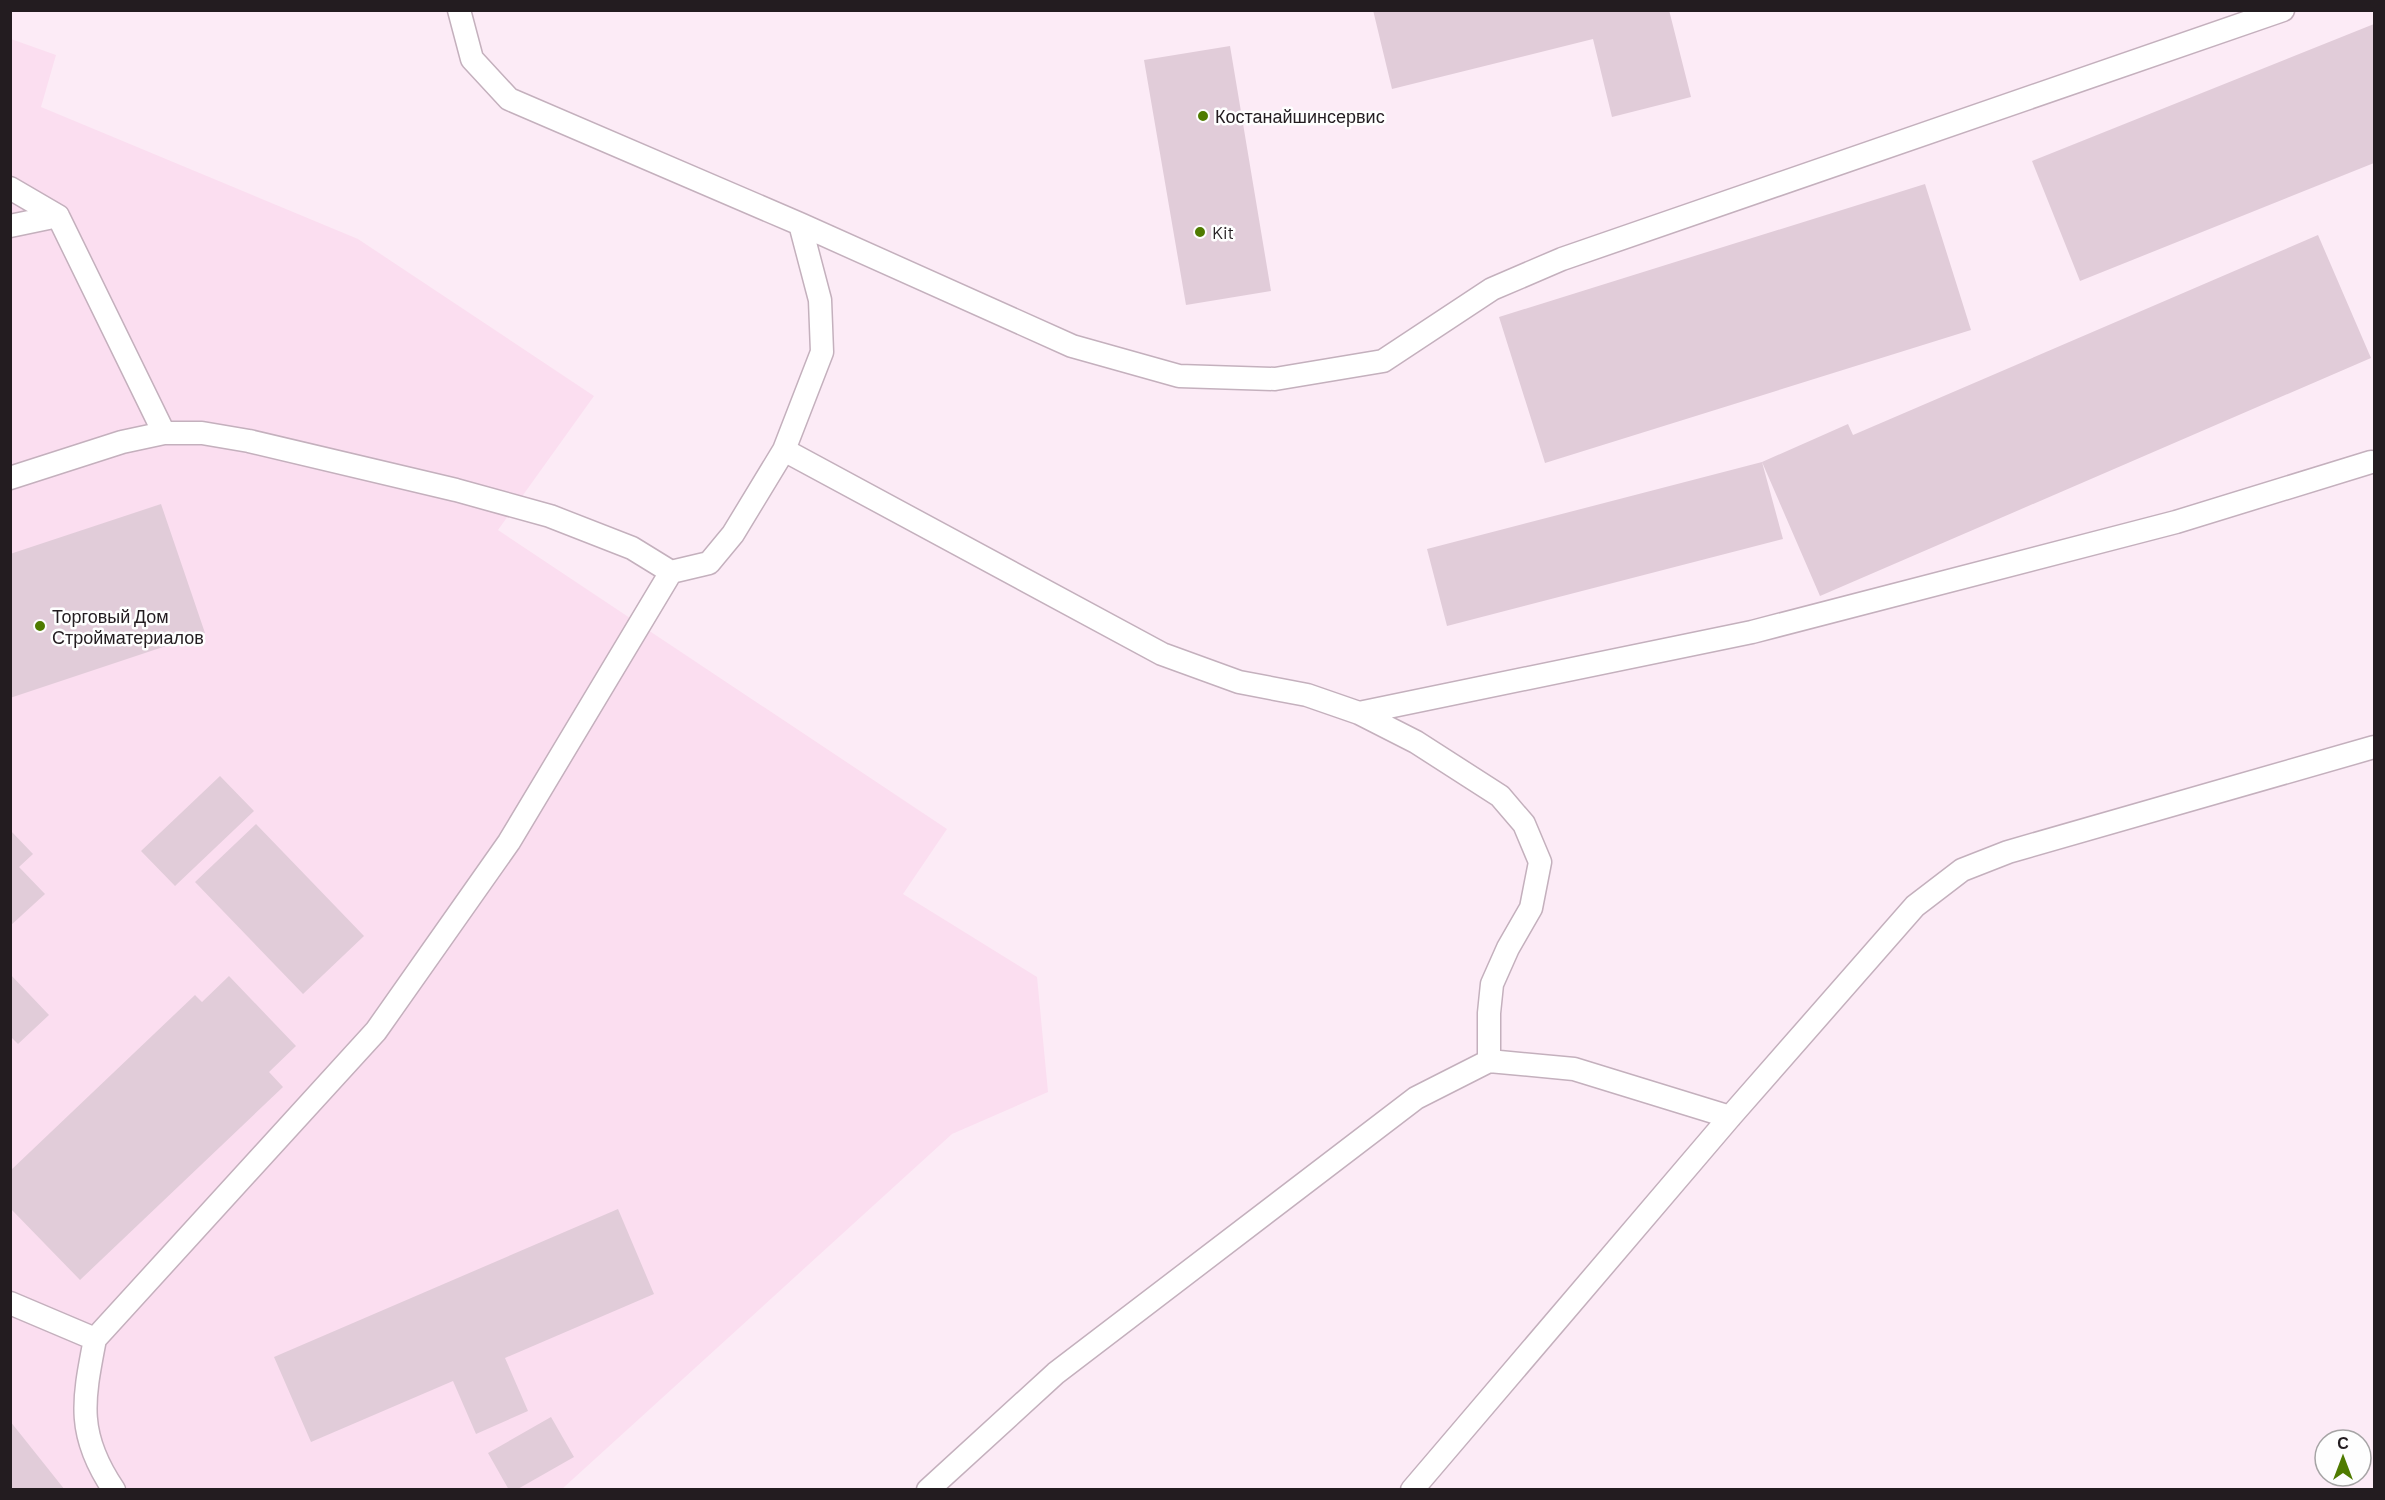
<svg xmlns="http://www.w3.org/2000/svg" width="2385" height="1500" viewBox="0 0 2385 1500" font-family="Barlow,sans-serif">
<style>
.built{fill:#fbdef0}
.building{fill:#e1ccd9}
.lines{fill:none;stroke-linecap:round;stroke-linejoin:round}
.service-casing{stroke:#c4b0bd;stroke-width:25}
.service{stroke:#fff;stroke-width:22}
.poi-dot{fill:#4f7b00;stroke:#fefefe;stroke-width:2}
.labels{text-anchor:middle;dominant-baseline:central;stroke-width:5;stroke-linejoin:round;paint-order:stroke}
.poi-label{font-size:18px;fill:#231c20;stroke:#fefefe;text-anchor:start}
</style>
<rect width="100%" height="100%" fill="#fcebf6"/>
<!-- built -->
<path class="built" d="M11,39L56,55L41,107L358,239L594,396L498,530L947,829L903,894L1037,977L1048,1092L952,1134L562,1489L11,1490Z"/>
<!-- building -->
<path class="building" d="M1373,10H1669L1691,97L1612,117L1593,39L1392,89Z
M2374,24V163L2080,281L2032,161Z
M1230,46L1271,291L1186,305L1144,60Z
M1925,184L1971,330L1545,463L1499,317Z
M2318,235L2371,358L1820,596L1762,462L1848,424L1853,435Z
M1762,462L1783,539L1447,626L1427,549Z
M161,504L205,633L10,698V554Z
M220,776L254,811L175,886L141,851Z
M256,824L364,936L303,994L195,882Z
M10,830L33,854L19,867L45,894L10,926Z
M10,974L49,1015L18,1044L10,1036Z
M229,976L296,1046L269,1072L283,1087L80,1280L10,1208V1171L195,995L202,1002Z
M618,1209L654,1294L505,1358L528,1411L476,1434L453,1381L311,1442L274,1357Z
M551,1417L574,1457L516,1490H509L488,1453Z
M10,1421L65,1490H10Z"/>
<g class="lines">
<!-- service casing -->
<g class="service-casing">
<path id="service" d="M459,10L472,59L509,99L800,224L1072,346L1179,376L1275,379L1383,361L1492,289L1562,259L2283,10
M10,188L58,216L164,433
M10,226L58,216
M784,450L1162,654L1239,682L1307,695L1359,713L1416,742L1500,796L1524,824L1540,862L1531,908L1508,948L1492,984L1489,1013V1061
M10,478L122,442L164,433H202L249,441L456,490L550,516L632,548L671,572L709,563L733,534L784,450L822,352L820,300L800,224
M1359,713L1752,632L2176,522L2371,462
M10,1303L95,1339
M114,1490C76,1434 83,1401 95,1339L376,1031L509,842L671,572
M928,1490L1056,1373L1416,1098L1489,1061L1574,1069L1730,1117
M1412,1490L1730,1117L1915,906L1962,870L2008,852L2374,747"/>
</g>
<!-- service -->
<use href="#service" class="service"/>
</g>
<!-- markers -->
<g class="poi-dot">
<circle cx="1203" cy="116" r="6"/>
<circle cx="1200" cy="232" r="6"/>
<circle cx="40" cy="626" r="6"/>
</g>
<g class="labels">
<!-- poi labels -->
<g class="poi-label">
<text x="1215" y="116">Костанайшинсервис</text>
<text x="1212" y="232">Kit</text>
<text x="52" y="616">Торговый Дом<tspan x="52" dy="21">Стройматериалов</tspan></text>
</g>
</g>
<!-- border -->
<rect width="2385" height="1500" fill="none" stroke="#231c20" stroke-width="24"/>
<!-- north arrow -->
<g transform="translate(2343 1458)"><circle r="28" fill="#fefefe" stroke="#a6a4a5" stroke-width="1.5"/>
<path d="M0-4.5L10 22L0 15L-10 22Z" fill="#4f7b00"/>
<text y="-9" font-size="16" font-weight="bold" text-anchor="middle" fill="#231c20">С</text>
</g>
</svg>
